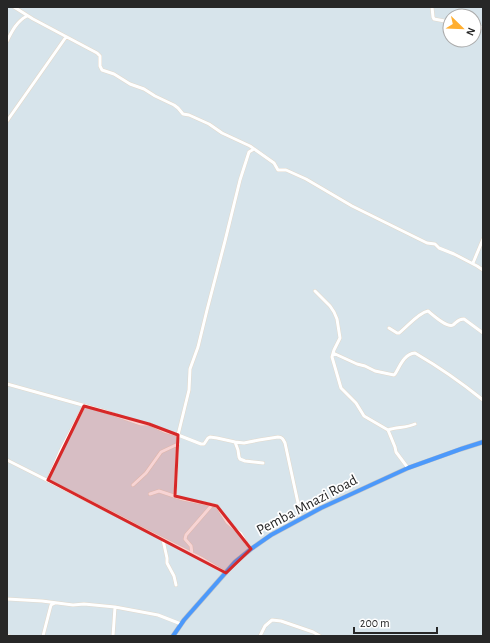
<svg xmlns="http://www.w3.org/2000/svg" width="490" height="643" viewBox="0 0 490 643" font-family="'Alegreya Sans',sans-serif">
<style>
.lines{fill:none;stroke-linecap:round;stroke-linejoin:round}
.minor-casing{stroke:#e2d9cc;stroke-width:4}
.major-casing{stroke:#c3c3c3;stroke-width:5}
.minor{stroke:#fff;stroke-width:3}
.major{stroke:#4c99fb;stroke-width:4}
.marked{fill:#d62828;fill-opacity:0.2;stroke:#d62828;stroke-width:3;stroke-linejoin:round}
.labels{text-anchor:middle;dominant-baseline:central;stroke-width:3.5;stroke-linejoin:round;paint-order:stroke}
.street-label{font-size:15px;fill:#272727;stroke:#fff}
</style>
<rect width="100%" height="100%" fill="#d7e4eb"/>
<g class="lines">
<!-- minor casing -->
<g class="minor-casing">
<path id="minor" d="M14,7L33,19L97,53L100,56V66L102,70L114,74L130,84L144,89L155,96L174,105L178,108L183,114L189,115L209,124L222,133L250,146L274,163L278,170H286L306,179L352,206L427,243L435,244L439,248L454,254L477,266L483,270
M432,7L433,17L434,19L450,22
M474,26L483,28
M7,41C12,31 17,21 27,16
M7,121L66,37
M473,263L483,239
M315,291L330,306L334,312L337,319L340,338L334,350L332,357L341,388L356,403L364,416L388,430L395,447L396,452L408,468
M389,328L397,333H399C407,327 418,313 428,311C433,315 447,328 453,325C457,322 458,319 464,319L483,333
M333,353L357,364L365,366L375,371L394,375L395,374C400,366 404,354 415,353C439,367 462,383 483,400
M7,384L104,411L141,424H149L164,431L178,435L201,444H204L208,438L210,437L217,438L235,442L238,450L239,457L240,459L245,461L263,463
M388,430C397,427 406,428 415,424
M235,442L244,443L259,440L278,437C282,437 283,439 285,443L298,503
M7,460L128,521L135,525L201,558L226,573
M48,480L60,452L84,406
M133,485L146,473L161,452L178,444
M150,494L159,491L183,499L217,506L227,522L241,534L246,543L251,549
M175,496L176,479L178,435L189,390L190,369L198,347L207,310L225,241L240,180L249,152L254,149
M163,540L167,558V563L174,576L176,585
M192,554L191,546L185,539L186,535L212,505
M7,599L42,601L73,605L84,604L115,607L158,615L181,624
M7,636H9
M43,636L51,605L55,603
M113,636L115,607
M260,636L265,626L272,620L281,621L313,632L320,636"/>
</g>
<!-- major casing -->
<g class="major-casing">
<path id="major" d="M173,636L184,620L235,562L251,549L271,535L321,508L408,468L461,449L483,442"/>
</g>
<!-- minor -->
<use href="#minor" class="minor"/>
<!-- major -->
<use href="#major" class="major"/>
</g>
<!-- marked area -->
<path class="marked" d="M84,406L149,424L178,435L175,496L217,506L251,549L226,573L48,480Z"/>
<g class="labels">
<!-- street labels -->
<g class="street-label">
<text transform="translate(307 505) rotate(-28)">Pemba Mnazi Road</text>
</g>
</g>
<!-- border -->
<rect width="490" height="643" fill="none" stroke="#272727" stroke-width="16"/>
<!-- north arrow -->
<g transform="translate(462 28) rotate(113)"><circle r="19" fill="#ffffff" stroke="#a9a9a9"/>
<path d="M0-3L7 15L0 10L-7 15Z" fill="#ffae30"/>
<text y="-6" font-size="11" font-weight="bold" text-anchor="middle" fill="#272727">N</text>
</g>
<!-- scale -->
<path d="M354 627v6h83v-6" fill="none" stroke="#272727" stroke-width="2"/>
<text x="360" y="627" font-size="12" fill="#272727" stroke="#ffffff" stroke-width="3" paint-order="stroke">200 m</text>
</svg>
